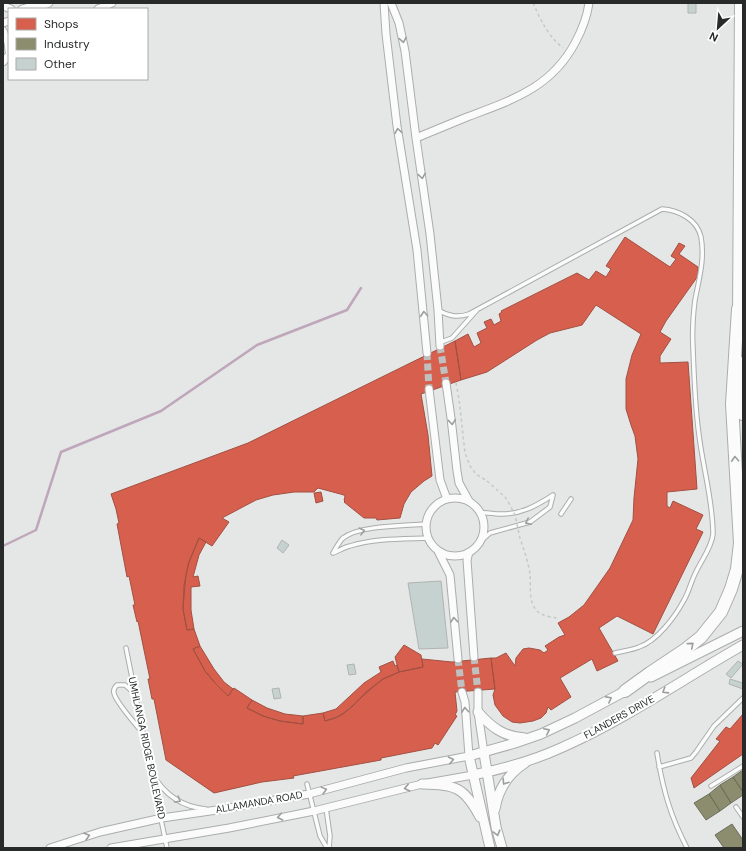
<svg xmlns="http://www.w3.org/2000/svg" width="746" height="851" viewBox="0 0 746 851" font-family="'DM Sans',sans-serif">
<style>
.shops{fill:#d6604d;stroke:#a25042}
.industry{fill:#8c8c6e;stroke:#6e6f5a}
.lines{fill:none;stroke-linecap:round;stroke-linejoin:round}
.stream{stroke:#bfa6bb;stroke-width:2.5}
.building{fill:#c6d2cf;stroke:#b1b3b2}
.street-tunnel{stroke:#bec1c0;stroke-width:7;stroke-dasharray:7 3.5;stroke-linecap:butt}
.lane-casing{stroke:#abadac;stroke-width:5.5}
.street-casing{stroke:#abadac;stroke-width:9}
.secondary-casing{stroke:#abadac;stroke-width:11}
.highway-casing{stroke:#abadac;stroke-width:14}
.path{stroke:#c7c7c7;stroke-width:1.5;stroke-dasharray:3 3;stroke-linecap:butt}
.lane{stroke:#fbfbfb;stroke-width:3.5}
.street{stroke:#fbfbfb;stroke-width:7}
.secondary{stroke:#fbfbfb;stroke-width:9}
.highway{stroke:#fbfbfb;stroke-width:12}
.path-bridge{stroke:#c7c7c7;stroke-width:1.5;stroke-dasharray:3 3;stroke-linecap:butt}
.oneway{stroke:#9c9d9d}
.labels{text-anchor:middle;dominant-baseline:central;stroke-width:4;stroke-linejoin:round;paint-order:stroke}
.street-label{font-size:10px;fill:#282a2a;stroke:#fff}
</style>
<rect width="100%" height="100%" fill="#e4e7e6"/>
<!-- shops -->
<path class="shops" d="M625,237L670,267L676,259L671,256L679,243L685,246L679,254L698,267V276L666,321L660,332L671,339L660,356V363L688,362L697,489L667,492V506L670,508L673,501L703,515L696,529L703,532L653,634L617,616L599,628L618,661L597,671L592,659L560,678L571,697L551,710L548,707L546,713L541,718L533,721L520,723L512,722L503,716L495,705L493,695L495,689L491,658H496L506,653L515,666L516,658L523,649L529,648L540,650L544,653L548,650L545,646L559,637L565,635L558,623L569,617L584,605L610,568L633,520L634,498L638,459L635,436L631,425L626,409V379L632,355L641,334L596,305L582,325L550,333L537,340L487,372L461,380L455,341L468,334L474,347L481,343L477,333L487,328L484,322L491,319L494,325L501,321L499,314L502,312L501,311L577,273L589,280L596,271L606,277L611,269L606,266Z
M455,341L461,380L421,394L428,435L432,476L424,481L411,492L404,504L400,518L377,520L376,518H364L344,502L345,501L344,500L345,497L344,495L318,488L314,492H294L273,495L256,500L222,518L229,522L212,546L199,538L189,562L186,574L183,609L187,630L194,629L200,646L193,649L205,671L215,683L228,696L234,688L252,700L247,708L263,716L280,721L303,724V716L323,713L325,721L336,718L351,708L366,692L383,679L399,672L423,667L422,659L452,662L491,658L495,689L455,692L457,711L455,715L457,716L438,745L435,743L432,748L381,758V760L293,776L294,778L262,782L214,793L166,760L154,699H152L148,679H150L138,621L137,622L133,605H135L129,576L127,577L117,524L119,523L116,509L111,494L248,443Z
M321,492L323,501L316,503L314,493Z
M199,538L206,542L199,555L193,577L198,576L200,586L191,587V610L194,629L187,630L183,609L184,585L189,562Z
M404,645L421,655L423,667L399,672L395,657Z
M200,646L214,669L224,682L233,689L228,696L215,683L205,671L193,649Z
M393,661L395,666L397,665L399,672L383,679L373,687L342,715L325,721L323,713L336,709L364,683L381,672L379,667Z
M252,700L267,708L285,714L303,716V724L280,721L263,716L247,708Z
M743,714V754L694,788L691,778L720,741L716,739L726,727L730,729Z"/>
<!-- industry -->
<path class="industry" d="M743,770V792L733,777Z
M733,777L743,792V795L731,803L720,785Z
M720,785L731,803L720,811L709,794Z
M709,794L720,811L706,820L694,803Z
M732,824L743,840V848H724L715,835Z"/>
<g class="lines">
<!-- stream -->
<path class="stream" d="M3,546L36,530L61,452L161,411L257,345L347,310L361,288"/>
</g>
<!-- building -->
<path class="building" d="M688,3H696V13H688Z
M282,540L289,545L283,553L277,548Z
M441,581L448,648L419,649L408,583Z
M738,661L743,664L731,678L726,674Z
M354,664L356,674L349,675L347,665Z
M730,679L743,683V689L729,684Z
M279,688L281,698L274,699L272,689Z"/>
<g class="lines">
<!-- street-tunnel -->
<path class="street-tunnel" d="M440,346L446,383
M427,353L429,389
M474,657L478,692
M458,659L462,692"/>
<!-- lane casing -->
<g class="lane-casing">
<path id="lane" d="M438,310C449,316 457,318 469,314L662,209C678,210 697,219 701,237C705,259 699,279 695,300C693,316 692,332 693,348C694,377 695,407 699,435C703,468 713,501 713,534C712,547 701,561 696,572C691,581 689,592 684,600C675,617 657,641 639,647C632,650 623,651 615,653
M441,342L452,338L477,310
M480,513C487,512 493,514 499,514C520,515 536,506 553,495
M561,514L571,499
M480,542L490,533L530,522L550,507L553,495
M333,553C336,548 339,542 343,538C360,525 405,526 426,524
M333,553C339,551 344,547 350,546C375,538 403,539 429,538
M126,648L143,733L167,848
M135,694L125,685H117C115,687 113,690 114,693C115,700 136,725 142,732
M657,753C663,790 670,815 687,848
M659,767L691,758L696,752L714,726L743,698
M153,775C165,795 182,807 206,809
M307,784L320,836L327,848
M711,786L743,766
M736,807L743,817
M326,808L330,836L329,848"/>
</g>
<!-- street casing -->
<g class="street-casing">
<path id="street" d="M384,3L386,34L397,126L417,250L427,353
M391,3L399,23L405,51L416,138L430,234L438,310L440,346
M3,6L11,9
M38,8L49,3
M22,9L42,3
M98,9L112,3
M3,23L9,21
M3,31L8,42L9,51
M3,62L9,55
M416,138C433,131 450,124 467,117C512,100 551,88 575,43C582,30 587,18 589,3
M446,383L451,418L457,471L459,483L469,501
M429,389L440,480L447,499
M426 527a29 29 0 1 1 58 0a29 29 0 1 1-58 0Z
M438,551L450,575L458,659
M469,552L467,560L474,657
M478,692V712L484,753
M50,848L100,832L162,818L217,810L309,794L406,768L469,756L465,702L462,692
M111,848L229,828L314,811L422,784L473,775"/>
</g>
<!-- secondary casing -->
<g class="secondary-casing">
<path id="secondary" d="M651,677L743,631
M478,712C491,727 504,737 525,738
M484,753L496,827L502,848
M473,775C503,769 535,760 563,747C626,719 683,679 743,645
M422,784C455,785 464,786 480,817
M495,809C498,790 508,774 525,763
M490,848L469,756L515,743L541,734L575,718L629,689"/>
</g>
<!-- highway casing -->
<g class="highway-casing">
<path id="highway" d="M739,317L741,3
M741,363L743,414
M625,691L650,673L686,649L701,637L721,612L731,589L737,569L740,543L732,404L738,309"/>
</g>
<!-- path -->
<path class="path" d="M533,3C541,21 548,36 563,48
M456,383L459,399L465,453L470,466L476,474L487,481
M525,553C527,560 529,567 530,574C531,585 528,602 537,611C542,616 551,617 557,618"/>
<!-- lane -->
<use href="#lane" class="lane"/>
<!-- street -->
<use href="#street" class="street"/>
<!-- secondary -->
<use href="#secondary" class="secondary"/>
<!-- highway -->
<use href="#highway" class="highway"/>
<!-- path-bridge -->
<path class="path-bridge" d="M487,481L505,497L510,505L515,515L520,538L525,553"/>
</g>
<!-- one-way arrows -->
<defs><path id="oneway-chevron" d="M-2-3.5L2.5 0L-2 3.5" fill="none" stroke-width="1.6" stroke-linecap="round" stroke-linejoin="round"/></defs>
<g class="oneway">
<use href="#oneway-chevron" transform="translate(403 40) rotate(80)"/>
<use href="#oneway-chevron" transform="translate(398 131) rotate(-99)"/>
<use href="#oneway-chevron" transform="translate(422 176) rotate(81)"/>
<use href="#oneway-chevron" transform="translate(424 314) rotate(-95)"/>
<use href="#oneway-chevron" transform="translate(452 422) rotate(84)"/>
<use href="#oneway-chevron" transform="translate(735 459) rotate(-93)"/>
<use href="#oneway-chevron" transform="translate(528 522) rotate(153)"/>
<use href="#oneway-chevron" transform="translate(362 531) rotate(-14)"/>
<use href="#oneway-chevron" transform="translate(454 620) rotate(-94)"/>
<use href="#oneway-chevron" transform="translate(691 645) rotate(-40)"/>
<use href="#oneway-chevron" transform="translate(665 691) rotate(148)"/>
<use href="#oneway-chevron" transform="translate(609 699) rotate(-28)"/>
<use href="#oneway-chevron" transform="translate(465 710) rotate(-95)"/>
<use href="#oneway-chevron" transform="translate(547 731) rotate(-26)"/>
<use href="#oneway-chevron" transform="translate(451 760) rotate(-11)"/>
<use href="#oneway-chevron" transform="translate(505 782) rotate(123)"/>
<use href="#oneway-chevron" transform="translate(407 788) rotate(167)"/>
<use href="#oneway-chevron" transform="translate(324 790) rotate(-15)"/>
<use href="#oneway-chevron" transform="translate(178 800) rotate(31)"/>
<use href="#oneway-chevron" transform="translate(280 817) rotate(169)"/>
<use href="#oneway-chevron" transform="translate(497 833) rotate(75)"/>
<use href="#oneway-chevron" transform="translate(87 836) rotate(-16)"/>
</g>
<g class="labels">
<!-- street labels -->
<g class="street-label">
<text transform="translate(619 717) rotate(-29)">FLANDERS DRIVE</text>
<text transform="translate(147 748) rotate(78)">UMHLANGA RIDGE BOULEVARD</text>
<text transform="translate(259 802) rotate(-10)">ALLAMANDA ROAD</text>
</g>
</g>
<!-- border -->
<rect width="746" height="851" fill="none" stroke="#282a2a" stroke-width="8"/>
<!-- legend -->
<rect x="8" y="8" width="140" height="72" fill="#ffffff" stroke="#a9aaaa"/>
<rect x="16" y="18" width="20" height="12" fill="#d6604d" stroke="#a9aaaa"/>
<text x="44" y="28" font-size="12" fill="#282a2a">Shops</text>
<rect x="16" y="38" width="20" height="12" fill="#8c8c6e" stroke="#a9aaaa"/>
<text x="44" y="48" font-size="12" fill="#282a2a">Industry</text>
<rect x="16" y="58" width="20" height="12" fill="#c6d2cf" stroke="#a9aaaa"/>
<text x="44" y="68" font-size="12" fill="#282a2a">Other</text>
<!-- north arrow -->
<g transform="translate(718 28) rotate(206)" stroke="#ffffff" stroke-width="3" paint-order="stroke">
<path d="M0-3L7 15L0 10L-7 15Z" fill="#282a2a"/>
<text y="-6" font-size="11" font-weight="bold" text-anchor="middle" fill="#282a2a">N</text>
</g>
</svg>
